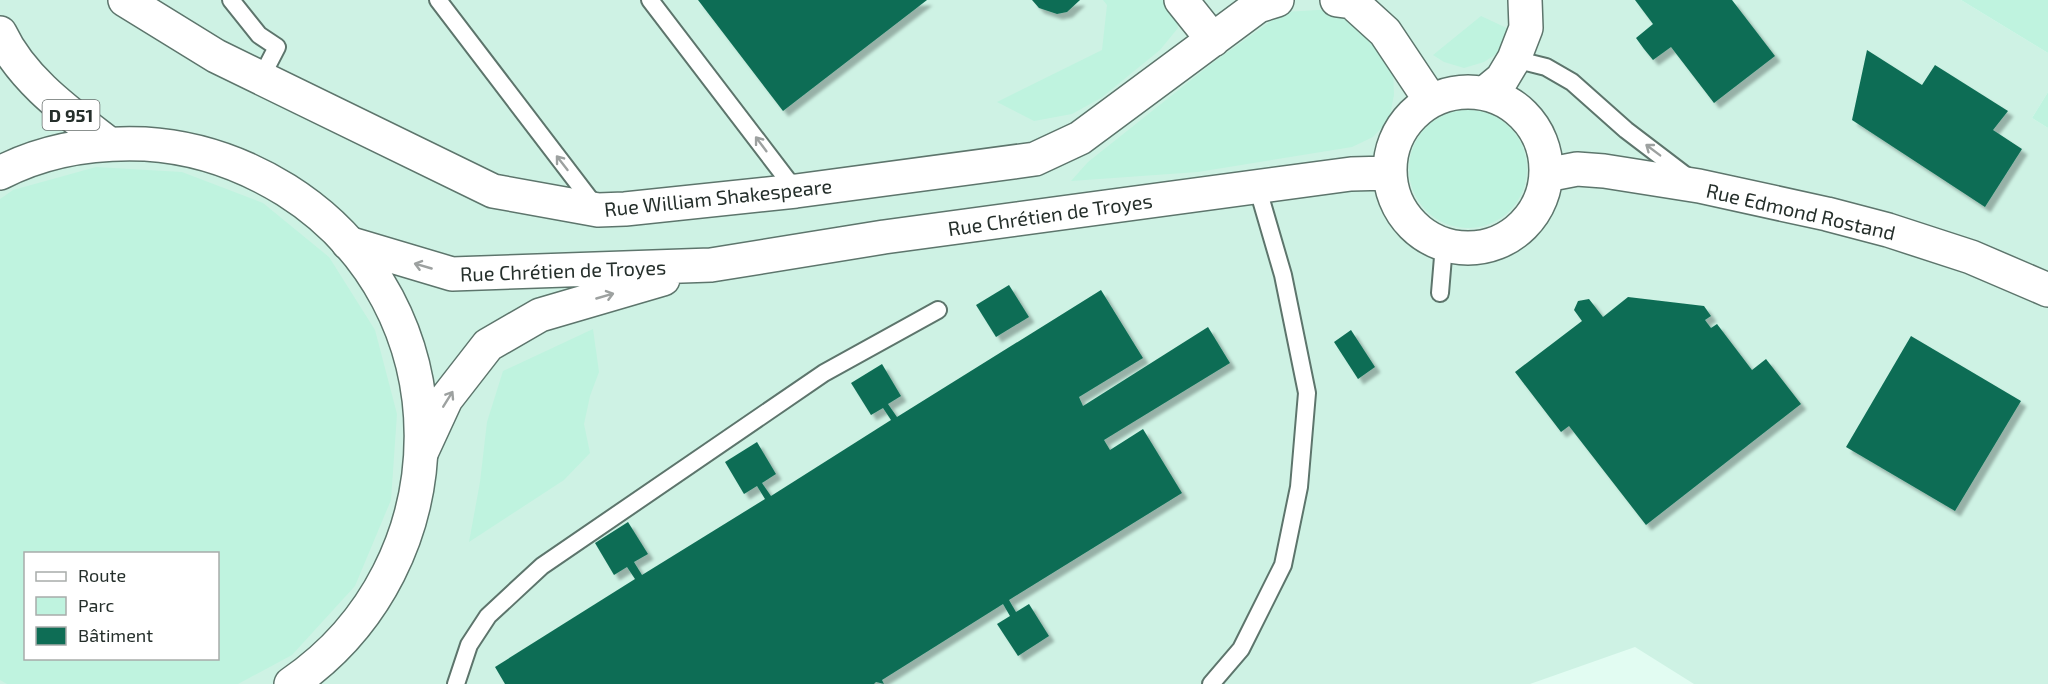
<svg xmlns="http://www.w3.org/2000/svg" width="2048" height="684" viewBox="0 0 2048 684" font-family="'Exo 2',sans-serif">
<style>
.built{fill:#cef2e4;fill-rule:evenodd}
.green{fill:#bff3df;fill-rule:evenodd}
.building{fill:#0e6d55;filter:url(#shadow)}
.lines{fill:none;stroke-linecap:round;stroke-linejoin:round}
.service-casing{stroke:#5d756c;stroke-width:20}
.minor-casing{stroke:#5d756c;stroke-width:36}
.primary-casing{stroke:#5d756c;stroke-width:36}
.service{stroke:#fff;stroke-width:16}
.minor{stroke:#fff;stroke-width:33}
.primary{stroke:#fff;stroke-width:33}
.oneway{stroke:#9da1a0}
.labels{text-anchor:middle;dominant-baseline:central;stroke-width:6;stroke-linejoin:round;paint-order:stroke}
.shield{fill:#fff;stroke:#666d6b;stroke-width:1.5}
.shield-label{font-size:18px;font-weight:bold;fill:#252f2b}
.street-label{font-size:20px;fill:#252f2b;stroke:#fff}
</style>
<defs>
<filter id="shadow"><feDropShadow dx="5.5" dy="5.5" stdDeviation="1.5" flood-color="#0004"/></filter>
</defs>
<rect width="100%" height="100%" fill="#e2fcf2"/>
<!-- built -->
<path class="built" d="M0,0H1961L2048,53V92L2032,118L2048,128V684H1694L1635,647L1530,684H0ZM26,554H218V658H26Z"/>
<!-- green -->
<path class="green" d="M1103,0H1168L1174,6L1178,28L1160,50L1101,98L1072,114L1034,121L997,102L1102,50L1107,5Z
M1961,0H2048V53Z
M1334,9L1375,38L1393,68L1394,95L1389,120L1373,137L1352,147L1198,172L1071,181L1088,162L1215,61L1284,12Z
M1481,16L1511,30L1504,49L1484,62L1464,68L1444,62L1433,55Z
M2048,92V128L2032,118Z
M1409 169a59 59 0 1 1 118 0a59 59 0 1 1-118 0Z
M96,167L182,172L263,203L329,257L375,330L397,414L391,500L355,586L292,655L238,684H7L0,680V199L13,190ZM26,554H218V658H26Z
M593,329L599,372L590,396L584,424L590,453L564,480L469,542L480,482L487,422L503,371Z"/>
<!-- building -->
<path class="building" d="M698,0H927L783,111Z
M1032,0H1080L1067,12L1057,14L1039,8Z
M1635,0H1732L1775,56L1714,103L1671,47L1653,60L1644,49L1636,38L1653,24Z
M1867,50L1922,85L1935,65L2008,111L1993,130L2022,149L1985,207L1852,120Z
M1009,285L1029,317L996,337L976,305Z
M1101,290L1143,358L1079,397L1083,406L1208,327L1230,363L1104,440L1110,450L1143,429L1182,493L1009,600L1016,612L1029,604L1049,636L1018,656L997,624L1010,616L1003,604L882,680L884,684L876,682L874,684H505L495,667L635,579L627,567L614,575L595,543L628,522L648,554L634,562L642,575L765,499L757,486L744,494L725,462L757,442L776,474L762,483L771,496L891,420L883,408L871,415L851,383L882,364L901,396L888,404L897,417Z
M1628,297L1704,306L1711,316L1705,320L1711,328L1717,324L1752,370L1766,359L1801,404L1646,525L1569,426L1561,432L1515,372L1582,321L1574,310L1578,301L1589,299L1603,317Z
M1351,330L1375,367L1358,379L1334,342Z
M1911,336L2021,401L1955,511L1846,447Z"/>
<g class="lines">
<!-- service casing -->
<g class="service-casing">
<path id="service" d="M231,0L259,35L277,47L261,78
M438,0L596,207
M650,0L796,191
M1514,59L1546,67L1572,82L1626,130L1689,178
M1440,293L1444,245
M456,684L469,645L488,616L542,566L824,373L938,310
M1211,684L1241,649L1283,565L1299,487L1307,393L1283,275L1257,186"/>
</g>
<!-- minor casing -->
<g class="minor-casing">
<path id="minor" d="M125,0L216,56L493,191L598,210L625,209L796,191L1035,159L1080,138L1258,6L1277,0
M1181,0L1213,40
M1337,0L1352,2L1385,32L1431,101
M1390 170a78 78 0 1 1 156 0a78 78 0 1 1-156 0Z
M1485,93L1502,79L1514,59L1526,28L1525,0
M1546,175L1577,169L1604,171L1699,186L1827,214L1888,230L1971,257L2048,290
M348,243L452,274L711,265L884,237L1351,174L1389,173
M422,451L446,399L488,345L540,315L663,279"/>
</g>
<!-- primary casing -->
<g class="primary-casing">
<path id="primary" d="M0,33C22,80 69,113 109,144
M0,173C44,150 96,142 145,144C195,147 244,164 286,190C467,304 464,566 291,684"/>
</g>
<!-- service -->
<use href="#service" class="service"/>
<!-- minor -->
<use href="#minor" class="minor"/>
<!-- primary -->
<use href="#primary" class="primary"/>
</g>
<!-- one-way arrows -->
<defs><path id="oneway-shaft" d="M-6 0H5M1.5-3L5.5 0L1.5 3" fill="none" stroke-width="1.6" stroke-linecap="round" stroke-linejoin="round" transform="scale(1.5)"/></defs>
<g class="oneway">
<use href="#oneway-shaft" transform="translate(761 144) rotate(-127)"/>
<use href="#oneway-shaft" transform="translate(1653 150) rotate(-143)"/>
<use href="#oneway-shaft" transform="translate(562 163) rotate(-128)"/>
<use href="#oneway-shaft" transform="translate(423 266) rotate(-164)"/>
<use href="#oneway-shaft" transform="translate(605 296) rotate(-16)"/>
<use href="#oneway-shaft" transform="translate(448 399) rotate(-58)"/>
</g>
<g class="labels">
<!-- shield labels -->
<rect class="shield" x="42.5" y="100" width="57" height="30" rx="4.5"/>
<g class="shield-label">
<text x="71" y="115">D 951</text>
</g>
<!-- street labels -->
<g class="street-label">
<text transform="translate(718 197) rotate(-6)">Rue William Shakespeare</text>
<text transform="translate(1801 211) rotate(13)">Rue Edmond Rostand</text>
<text transform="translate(1050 214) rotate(-8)">Rue Chrétien de Troyes</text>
<text transform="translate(563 270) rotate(-2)">Rue Chrétien de Troyes</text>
</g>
</g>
<!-- legend -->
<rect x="24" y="552" width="195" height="108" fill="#ffffff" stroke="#a8acaa" stroke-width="1.5"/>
<rect x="36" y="572" width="30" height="9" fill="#ffffff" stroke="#a8acaa" stroke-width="1.5"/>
<text x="78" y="582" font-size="18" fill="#252f2b">Route</text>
<rect x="36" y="597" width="30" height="18" fill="#bff3df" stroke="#a8acaa" stroke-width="1.5"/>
<text x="78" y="612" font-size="18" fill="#252f2b">Parc</text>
<rect x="36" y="627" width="30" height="18" fill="#0e6d55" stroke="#a8acaa" stroke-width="1.5"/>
<text x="78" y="642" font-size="18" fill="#252f2b">Bâtiment</text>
</svg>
